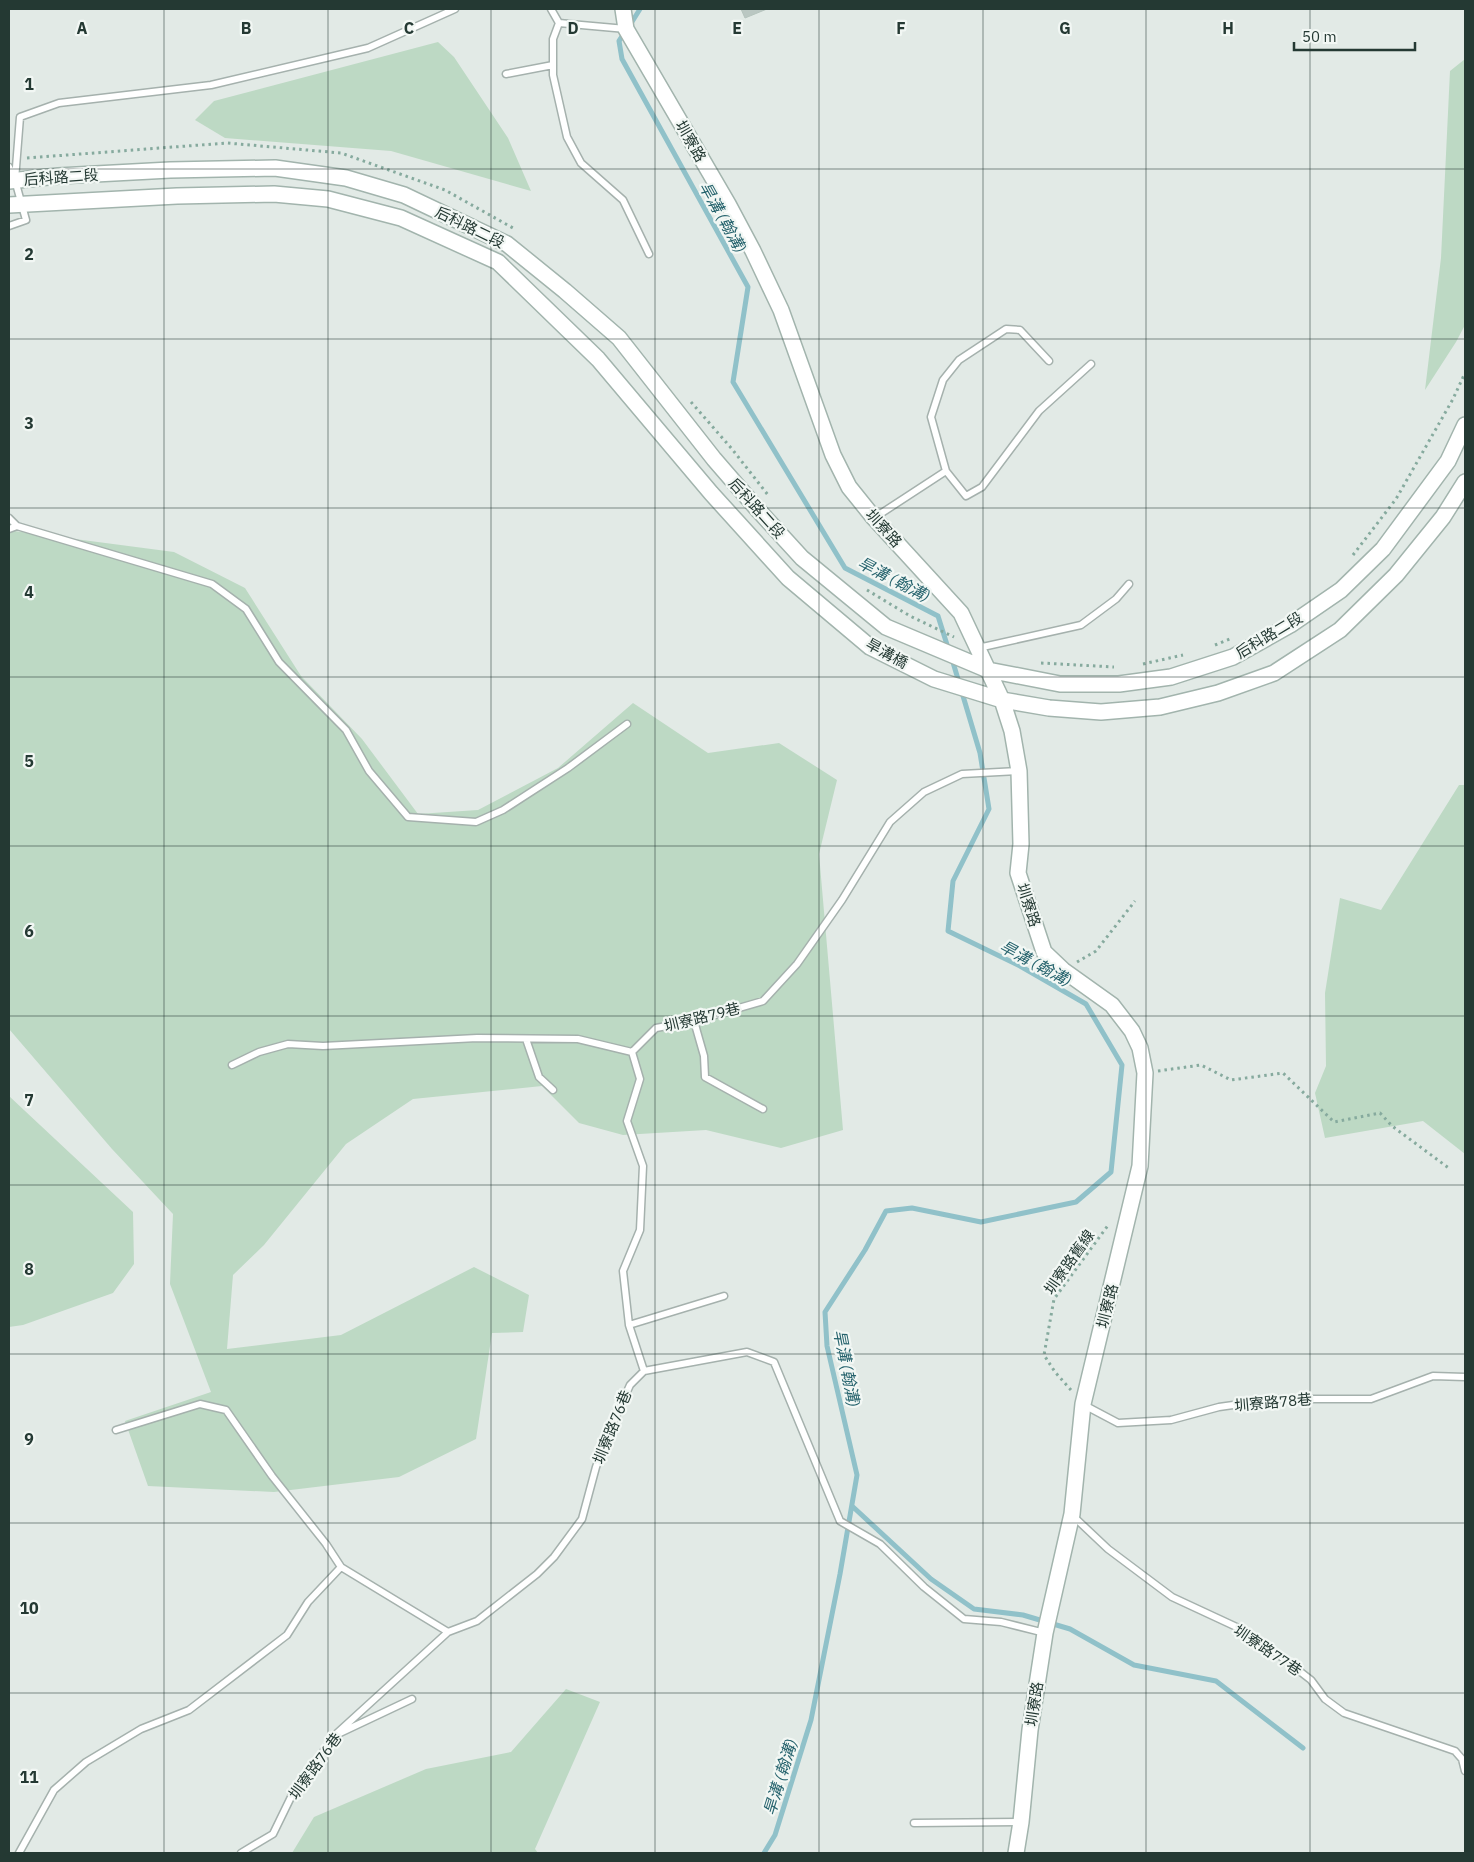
<svg xmlns="http://www.w3.org/2000/svg" width="1474" height="1862" viewBox="0 0 1474 1862" font-family="'IBM Plex Sans','Noto Sans TC',sans-serif">
<style>
.green{fill:#bdd9c4}
.lines{fill:none;stroke-linecap:round;stroke-linejoin:round}
.stream{stroke:#90c1c9;stroke-width:5}
.building{fill:#bac7c2;stroke:#b5c3bd}
.lane-casing{stroke:#a5b1ad;stroke-width:9}
.secondary-casing{stroke:#a2b4ad;stroke-width:18}
.path{stroke:#86aa9e;stroke-width:3;stroke-dasharray:2.5 4;stroke-linecap:butt}
.lane{stroke:#fff;stroke-width:6}
.secondary{stroke:#fff;stroke-width:15}
.grid{fill:none;stroke:#243933;stroke-width:1;stroke-opacity:0.55}
.labels{text-anchor:middle;dominant-baseline:central;stroke-width:4.5;stroke-linejoin:round;paint-order:stroke}
.street-label{font-size:15px;fill:#243933;stroke:#f2f7f4}
.water-label{font-size:16px;font-style:italic;fill:#26636d;stroke:#f2f7f4}
.grid-label{font-size:16px;text-anchor:middle;font-weight:bold;fill:#243933;stroke:#f2f7f4;stroke-width:4.5;stroke-linejoin:round;paint-order:stroke}
</style>
<rect width="100%" height="100%" fill="#e2eae6"/>
<!-- green -->
<path class="green" d="M438,42L454,57L508,138L531,191L391,151L225,138L195,120L214,101Z
M1465,59V325L1456,342L1425,390L1441,258L1450,71Z
M14,531L174,552L245,588L301,676L362,739L418,814L478,810L558,768L633,703L708,753L779,743L837,780L819,854L843,1130L781,1148L706,1130L623,1135L579,1123L542,1086L413,1099L346,1144L264,1245L233,1275L227,1349L341,1335L474,1267L529,1295L523,1332L492,1333L476,1439L399,1477L274,1492L148,1486L125,1421L211,1392L170,1284L173,1214L112,1149L9,1029V534Z
M1459,785H1465V1154L1423,1121L1325,1138L1315,1093L1326,1066L1325,993L1340,898L1381,910Z
M9,1096L133,1212L134,1264L113,1293L23,1325L9,1327Z
M566,1689L600,1702L535,1849L538,1853H292L314,1817L426,1769L511,1752Z"/>
<g class="lines">
<!-- stream -->
<path class="stream" d="M630,25L640,9
M625,32L619,41L622,59L748,287L733,382L845,568L938,616L949,651
M852,1506L931,1579L974,1609L1023,1615L1070,1629L1134,1665L1216,1681L1303,1748
M764,1853L775,1835L811,1720L840,1574L857,1475L827,1346L825,1312L865,1250L886,1211L912,1208L981,1222L1076,1202L1111,1172L1122,1065L1086,1004L1020,966L948,931L953,881L989,809L980,753L952,659"/>
</g>
<!-- building -->
<path class="building" d="M741,9H767L745,18Z"/>
<g class="lines">
<!-- lane casing -->
<g class="lane-casing">
<path id="lane" d="M551,9L559,23L626,29
M559,23L553,39V75L567,137L581,163L623,200L649,254
M506,74L553,65
M9,167L15,179
M9,226L26,220L15,180L20,117L59,103L211,85L368,48L455,9
M946,471L931,417L943,380L959,360L1006,329L1020,330L1049,361
M9,518L17,526
M874,518L946,471L966,496L982,487L1039,411L1091,364
M9,529L17,526L212,584L246,609L279,662L346,730L369,771L408,817L476,822L503,810L568,768L627,724
M978,648L1081,625L1116,599L1129,584
M694,1021L704,1056L705,1077L763,1109
M526,1039L539,1077L553,1090
M632,1052L640,1079L627,1121L643,1166L640,1230L623,1271L629,1325L644,1371
M232,1065L259,1052L288,1044L323,1046L477,1038L578,1039L632,1052L656,1028L694,1021L763,1001L797,964L842,900L890,822L924,792L962,774L1018,771
M629,1325L724,1296
M1084,1405L1118,1423L1171,1420L1219,1407L1275,1399H1371L1433,1376L1465,1377
M116,1430L200,1404L226,1410L272,1476L326,1544L341,1567L448,1632
M1072,1515L1108,1549L1172,1597L1243,1630L1271,1649L1311,1680L1325,1699L1344,1713L1455,1751L1462,1759L1465,1771
M340,1733L412,1699
M914,1823L1021,1822
M19,1853L54,1790L86,1762L141,1729L189,1710L287,1635L308,1602L341,1567
M241,1853L273,1834L292,1795L335,1735L448,1632L477,1621L537,1574L554,1557L582,1519L596,1467L609,1432L630,1385L644,1371L747,1352L774,1362L840,1521L880,1544L924,1587L964,1619L1001,1622L1045,1633"/>
</g>
<!-- secondary casing -->
<g class="secondary-casing">
<path id="secondary" d="M623,9L626,29L728,204L753,251L781,310L833,455L849,487L874,518L961,613L1002,700L1012,731L1019,771L1021,844L1018,873L1044,952L1063,970L1112,1005L1132,1031L1140,1048L1145,1073L1140,1166L1083,1404L1072,1514L1045,1633L1030,1730L1021,1822L1016,1853
M9,181L58,176L170,170L275,168L346,178L404,195L507,244L565,291L619,338L714,459L759,511L802,558L886,627L988,670L1060,684H1119L1171,677L1233,657L1290,625L1341,590L1383,549L1448,461L1465,425
M9,205L177,196L274,194L328,199L401,218L498,262L598,359L711,493L788,578L870,647L934,679L1002,700L1049,708L1101,712L1160,707L1218,693L1274,673L1340,630L1396,575L1443,517L1465,482"/>
</g>
<!-- path -->
<path class="path" d="M27,158L227,143L341,153L445,190L513,228
M691,402L732,449L768,495
M1353,555L1396,499L1453,399L1465,373
M867,590L910,616L954,637
M1215,645L1232,638
M1041,663L1114,667
M1143,664L1183,655
M1077,962L1096,951L1135,901
M1158,1071L1201,1065L1231,1080L1283,1073L1334,1122L1380,1113L1392,1126L1450,1169
M1071,1390L1055,1372L1044,1355L1054,1299L1109,1224"/>
<!-- lane -->
<use href="#lane" class="lane"/>
<!-- secondary -->
<use href="#secondary" class="secondary"/>
</g>
<!-- grid -->
<path class="grid" d="M164,9V1853M328,9V1853M491,9V1853M655,9V1853M819,9V1853M983,9V1853M1146,9V1853M1310,9V1853M9,169H1465M9,339H1465M9,508H1465M9,677H1465M9,846H1465M9,1016H1465M9,1185H1465M9,1354H1465M9,1523H1465M9,1693H1465"/>
<g class="labels">
<!-- street labels -->
<g class="street-label">
<text transform="translate(691 141) rotate(60)">圳寮路</text>
<text transform="translate(61 177) rotate(-4)">后科路二段</text>
<text transform="translate(470 227) rotate(26)">后科路二段</text>
<text transform="translate(757 508) rotate(48)">后科路二段</text>
<text transform="translate(884 528) rotate(48)">圳寮路</text>
<text transform="translate(1269 635) rotate(-31)">后科路二段</text>
<text transform="translate(887 653) rotate(29)">旱溝橋</text>
<text transform="translate(1029 905) rotate(72)">圳寮路</text>
<text transform="translate(702 1017) rotate(-14)">圳寮路79巷</text>
<text transform="translate(1069 1262) rotate(-55)">圳寮路舊線</text>
<text transform="translate(1107 1306) rotate(-76)">圳寮路</text>
<text transform="translate(1273 1402) rotate(-5)">圳寮路78巷</text>
<text transform="translate(612 1427) rotate(-68)">圳寮路76巷</text>
<text transform="translate(1268 1650) rotate(34)">圳寮路77巷</text>
<text transform="translate(1034 1704) rotate(-81)">圳寮路</text>
<text transform="translate(315 1766) rotate(-54)">圳寮路76巷</text>
</g>
<!-- water labels -->
<g class="water-label">
<text transform="translate(723 217) rotate(61)">旱溝 (翰溝)</text>
<text transform="translate(894 579) rotate(27)">旱溝 (翰溝)</text>
<text transform="translate(1036 963) rotate(28)">旱溝 (翰溝)</text>
<text transform="translate(847 1368) rotate(79)">旱溝 (翰溝)</text>
<text transform="translate(780 1777) rotate(-73)">旱溝 (翰溝)</text>
</g>
</g>
<g class="grid-label">
<text x="82" y="34">A</text>
<text x="246" y="34">B</text>
<text x="409" y="34">C</text>
<text x="573" y="34">D</text>
<text x="737" y="34">E</text>
<text x="901" y="34">F</text>
<text x="1065" y="34">G</text>
<text x="1228" y="34">H</text>
<text x="29" y="90">1</text>
<text x="29" y="260">2</text>
<text x="29" y="429">3</text>
<text x="29" y="598">4</text>
<text x="29" y="767">5</text>
<text x="29" y="937">6</text>
<text x="29" y="1106">7</text>
<text x="29" y="1275">8</text>
<text x="29" y="1445">9</text>
<text x="29" y="1614">10</text>
<text x="29" y="1783">11</text>
</g>
<!-- border -->
<rect width="1474" height="1862" fill="none" stroke="#243933" stroke-width="20"/>
<!-- scale -->
<path d="M1294 42v8h121v-8" fill="none" stroke="#243933" stroke-width="2.5"/>
<text x="1302" y="42" font-size="15" fill="#243933" stroke="#f2f7f4" stroke-width="4" paint-order="stroke">50 m</text>
</svg>
